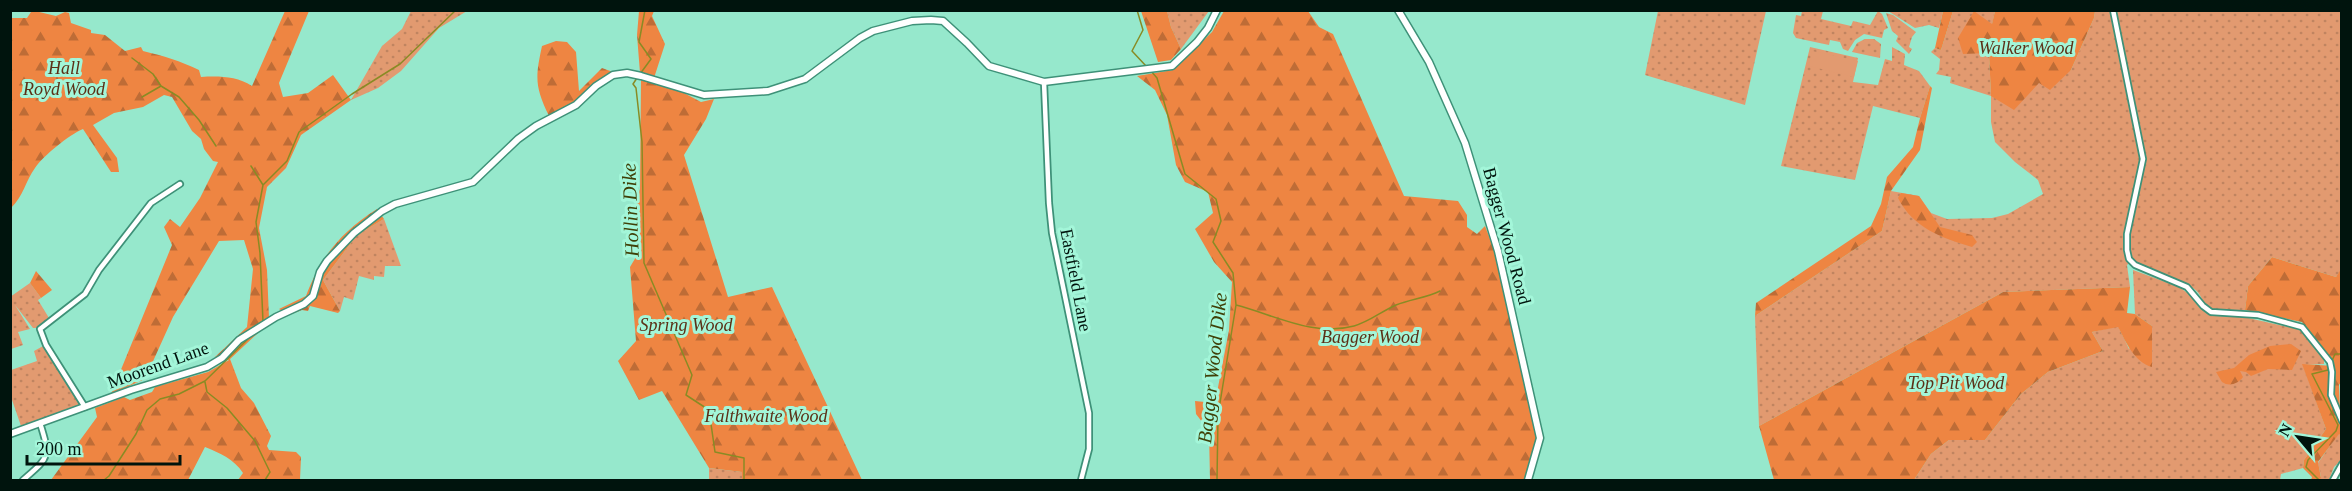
<svg xmlns="http://www.w3.org/2000/svg" width="2352" height="491" viewBox="0 0 2352 491" font-family="Georgia,serif">
<style>
.green{fill:url(#green-dots)}
.forest{fill:url(#forest-firs)}
.pitch{fill:#e29a70}
.lines{fill:none;stroke-linecap:round;stroke-linejoin:round}
.stream{stroke:#898b24;stroke-width:1.5}
.minor-casing{stroke:#3e9178;stroke-width:8}
.tertiary-casing{stroke:#3e9178;stroke-width:9}
.minor{stroke:#fff;stroke-width:4.5}
.tertiary{stroke:#fff;stroke-width:6}
.labels{text-anchor:middle;dominant-baseline:central;stroke-width:6;stroke-linejoin:round;paint-order:stroke}
.park-label{font-size:18px;font-style:italic;fill:#5b3117;stroke:#a3f6d9}
.street-label{font-size:18px;fill:#00140d;stroke:#a3f6d9}
.water-label{font-size:20px;font-style:italic;fill:#3f4008;stroke:#a3f6d9}
</style>
<defs>
<pattern id="green-dots" width="8" height="8" patternUnits="userSpaceOnUse" patternTransform="scale(1.5)"><rect width="8" height="8" fill="#e29a70"/><path d="M2 2h.1M6 6h.1" fill="none" stroke="#c08460" stroke-width="1.8" stroke-linecap="round"/></pattern>
<pattern id="forest-firs" width="22" height="20" patternUnits="userSpaceOnUse" patternTransform="scale(1.5)"><rect width="22" height="20" fill="#ee8542"/><path d="M5 1l3.5 6h-7zM16 11l3.5 6h-7z" fill="#be6c36"/></pattern>
</defs>
<rect width="100%" height="100%" fill="#96e8cc"/>
<!-- green -->
<path class="green" d="M411,11H467L439,28L401,71L378,88L351,100L382,46L402,29Z
M1167,11H1209L1181,49L1171,27Z
M1658,11H1766L1745,105L1645,75Z
M1799,11H1823L1821,19L1851,26L1853,21L1870,25L1878,11L1882,14L1888,28L1884,30L1882,38L1864,34L1855,40L1848,51L1843,49L1840,42L1830,40L1829,45L1796,38L1793,33L1796,15L1801,16L1802,11Z
M1888,11H1943L1939,28L1929,25L1915,28Z
M1953,11H1995L1992,25L1974,12L1989,52L1991,96L2039,83L2071,70L2094,18L2095,11H2341L2342,269L2336,277L2272,257L2248,286L2245,310C2233,310 2212,314 2204,302C2199,295 2201,294 2193,288L2137,263L2133,259L2127,265L2130,287L2003,292L1759,426L1755,316L1882,231L1891,191L1919,196L1931,213L1947,219L1992,218L2008,214L2043,194L2038,180L2015,162L1995,142L1991,122V96L1950,83L1951,77L1936,74L1939,70L1940,59L1931,52L1935,48L1941,50Z
M1886,13L1893,15L1916,32L1912,37L1909,47L1912,49L1909,54L1896,41L1898,36L1892,31Z
M1865,39H1874L1881,44L1880,58L1852,52L1857,43Z
M1810,47L1858,58L1853,82L1878,85L1885,59L1892,61V47L1905,54L1904,65L1919,71L1930,86L1920,118L1873,106L1855,180L1781,166Z
M384,219L401,266H385L384,277L374,276V280L359,276L353,300L344,297L340,311L323,280L357,235Z
M2133,270L2179,287L2189,294L2200,308L2216,316L2244,317L2301,330L2324,358V364L2303,365L2326,429L2304,460L2303,468L2281,474L2280,480H1914L1931,454L1949,440H1985L2021,394L2048,372L2103,351L2092,332L2118,326L2129,349L2152,326L2135,314Z
M30,283L41,298L38,300L49,318L36,328H33L15,305L30,329L18,332L23,345L11,349L10,297Z
M45,345L81,404L21,426L11,397V370L37,361L34,351Z
M2339,433L2341,435V460L2334,467L2329,480H2318L2321,477L2318,463Z
M709,468L742,472V480H709Z"/>
<!-- forest -->
<path class="forest" d="M35,11L56,16L65,12L69,13L71,23L91,30V33L105,35L125,51L141,47L143,51C164,56 180,61 199,70L201,77C219,76 236,76 252,86L285,11H309L279,83L283,97L308,93L333,75L351,100L301,135L286,168L267,187L259,228L267,270L269,318L258,333L230,359L241,388L254,403L271,436L267,446L269,450L296,452L301,457L300,480H238L243,473C234,459 220,453 205,447L188,480H51L97,417L95,408L124,397L130,400L152,392L155,387L208,372L229,360L215,357L247,327L253,269L244,240L219,241L173,317L145,379L111,394L172,245L164,227L170,219L180,227L200,198L218,162L213,161L204,149L201,139L192,131L172,97L164,95L143,107L114,113L93,125L117,158L119,172H111L83,129C69,135 44,155 35,168C26,180 23,197 11,208L10,18H27L31,12Z
M639,11H654L652,16L665,44L654,78L640,73L637,35Z
M1141,11H1167L1171,27L1181,49L1171,60L1158,62Z
M1224,11H1308L1319,27L1333,34L1404,196L1458,201L1467,215V227L1477,234L1485,226L1495,252L1537,436L1524,480H1210L1209,431L1196,414L1195,401L1215,403L1229,330L1232,282L1214,262L1195,229L1213,213L1208,192L1185,182L1176,165L1167,115L1155,90L1137,76L1173,70L1212,32Z
M1943,11H1953L1941,50L1935,48Z
M1974,11L1992,24L1995,11H2095L2094,18L2071,70L2050,90L2039,83L2014,110L1991,96L1989,53L1963,54L1958,38Z
M556,41L567,42L576,52L579,91L602,68L613,72L574,103L549,116C535,87 535,78 542,46Z
M641,80L684,93L701,102L714,99L706,119L684,155L728,297L772,287L862,480H742V472L709,468L662,391L639,400L618,361L636,341L630,267L639,252L632,217L640,189Z
M1930,86L1932,88L1920,150L1891,191L1882,231L1755,316L1756,303L1871,226L1881,204L1887,177L1913,147L1920,118Z
M1901,193L1919,196L1940,227L1972,235L1977,242L1972,247C1942,238 1913,228 1898,198Z
M377,209L384,219L357,235L323,280L340,311L338,313L310,306L308,311L302,310L289,315L279,309L306,296C321,256 341,232 377,209Z
M2272,257L2336,277L2341,269L2342,380L2339,385L2341,435L2339,434L2318,462L2321,478L2318,480H2311L2312,477L2303,468L2304,460L2326,429L2302,364L2334,366L2333,360L2302,322L2245,310L2248,286Z
M36,271L52,290L41,298L30,283Z
M2130,287L2127,313L2135,314L2152,326V367C2134,362 2126,342 2118,327L2092,332L2103,351L2048,372L2021,394L1985,440H1949L1931,454L1914,480H1774L1759,426L2003,292Z
M2291,344L2301,351L2292,370L2268,369L2251,376L2246,372L2240,371L2243,377C2238,384 2229,387 2222,382L2216,372L2234,368L2249,355L2270,346Z"/>
<!-- pitch -->
<path class="pitch" d="M1812,51L1858,61L1854,77L1809,66Z"/>
<g class="lines">
<!-- stream -->
<path class="stream" d="M1137,10L1143,30L1132,51L1146,66
M132,58L153,74L161,86L179,97L199,120L216,146
M1151,71L1157,78L1185,174L1216,199L1221,221L1213,242L1233,273L1236,305L1218,415L1217,480
M640,74L651,59L639,42L645,10
M637,78L633,84L636,88L642,142L644,263L692,375L686,395L709,410L715,452L744,458V480
M142,97L161,86
M251,166L263,185
M1236,305C1275,315 1313,337 1354,326C1369,322 1382,311 1396,305C1411,299 1426,298 1440,291
M263,322L260,253L256,222L263,185L287,161L299,132L352,94L400,64L456,10
M2331,363L2335,354H2342
M205,382L207,392L227,408L255,441L270,472L265,480
M104,480L109,476L136,434L147,410L160,399L179,394L205,381L252,335
M2319,480L2306,467L2308,460L2336,431L2338,425L2312,374L2328,370L2329,367"/>
<!-- minor casing -->
<g class="minor-casing">
<path id="minor" d="M2113,10L2143,159L2127,234V250L2129,259L2135,265L2187,287L2203,306L2211,312L2258,315L2302,327L2330,362L2332,372L2331,395L2342,421
M1044,82L1049,203L1052,233L1089,413V449L1081,480
M85,407L46,345L40,329L85,294L99,270L151,203L180,184
M23,480C49,457 51,458 40,423
M2333,480L2342,464"/>
</g>
<!-- tertiary casing -->
<g class="tertiary-casing">
<path id="tertiary" d="M1398,10L1429,62L1465,143L1498,251L1540,438L1528,480
M10,434L131,390L207,367L222,358L239,340L276,317L304,304L313,296L320,272L327,261L354,233L382,211L395,204L473,182L518,139L536,126L576,105L596,86L613,75L627,73L641,76L704,95L768,91L805,79L860,38L873,31L912,21L931,20L943,21L967,43L989,66L1044,82L1172,66L1197,42L1208,28L1217,10"/>
</g>
<!-- minor -->
<use href="#minor" class="minor"/>
<!-- tertiary -->
<use href="#tertiary" class="tertiary"/>
</g>
<g class="labels">
<!-- park labels -->
<g class="park-label">
<text x="2026" y="48">Walker Wood</text>
<text x="64" y="68">Hall<tspan x="64" dy="21">Royd Wood</tspan></text>
<text x="686" y="325">Spring Wood</text>
<text x="1370" y="337">Bagger Wood</text>
<text x="1956" y="383">Top Pit Wood</text>
<text x="766" y="416">Falthwaite Wood</text>
</g>
<!-- street labels -->
<g class="street-label">
<text transform="translate(1507 236) rotate(75)">Bagger Wood Road</text>
<text transform="translate(1076 280) rotate(79)">Eastfield Lane</text>
<text transform="translate(158 365) rotate(-20)">Moorend Lane</text>
</g>
<!-- water labels -->
<g class="water-label">
<text transform="translate(630 210) rotate(-92)">Hollin Dike</text>
<text transform="translate(1212 368) rotate(-84)">Bagger Wood Dike</text>
</g>
</g>
<!-- border -->
<rect width="2352" height="491" fill="none" stroke="#00140d" stroke-width="24"/>
<!-- north arrow -->
<g transform="translate(2298 437) rotate(299)" stroke="#a3f6d9" stroke-width="4.5" paint-order="stroke">
<path d="M0-4.5L10 22L0 15L-10 22Z" fill="#00140d"/>
<text y="-9" font-size="16" font-weight="bold" text-anchor="middle" fill="#00140d">N</text>
</g>
<!-- scale -->
<path d="M27 455v9h153v-9" fill="none" stroke="#00140d" stroke-width="3"/>
<text x="36" y="455" font-size="18" fill="#00140d" stroke="#a3f6d9" stroke-width="4.5" paint-order="stroke">200 m</text>
</svg>
